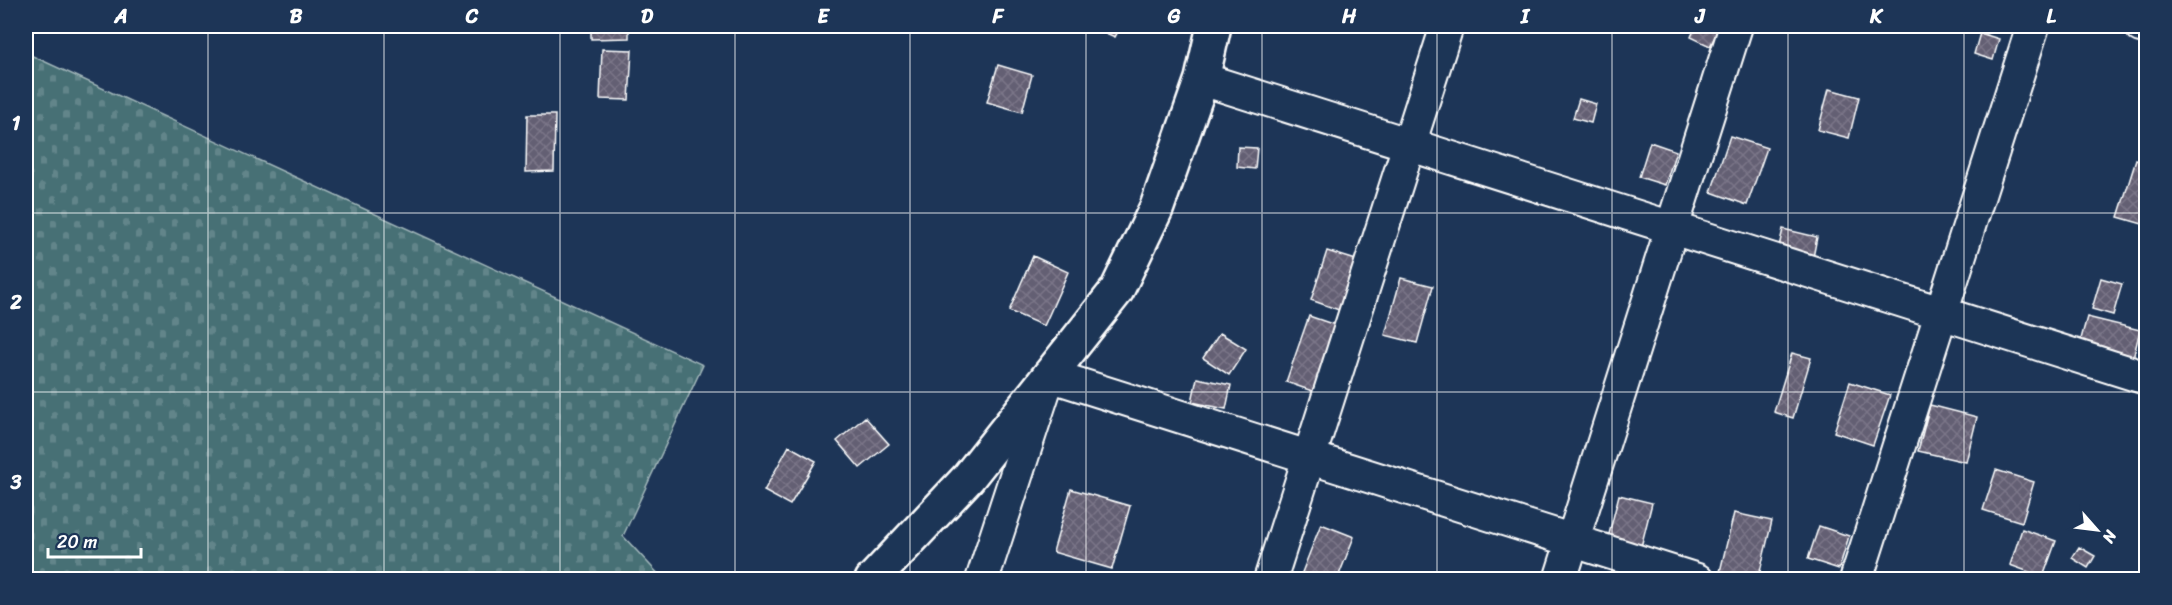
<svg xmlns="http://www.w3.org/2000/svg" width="2172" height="605" viewBox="0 0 2172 605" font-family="Sriracha,sans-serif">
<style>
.cemetery{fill:url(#cemetery-stones);stroke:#a2b7ba;stroke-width:1.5}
.building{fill:url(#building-cross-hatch);stroke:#fff;stroke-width:1.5}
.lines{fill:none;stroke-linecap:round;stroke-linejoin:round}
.minor-casing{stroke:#fff;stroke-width:36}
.tertiary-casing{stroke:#fff;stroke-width:38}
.minor{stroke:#1d3557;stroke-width:32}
.tertiary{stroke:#1d3557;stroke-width:33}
.grid{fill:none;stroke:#fff;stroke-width:1.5;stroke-opacity:0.55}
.neatline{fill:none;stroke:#fff;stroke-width:2}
.grid-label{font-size:20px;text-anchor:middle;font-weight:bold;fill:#fff}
</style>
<defs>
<pattern id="cemetery-stones" width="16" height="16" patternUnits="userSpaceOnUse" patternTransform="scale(1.5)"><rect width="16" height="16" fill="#466f75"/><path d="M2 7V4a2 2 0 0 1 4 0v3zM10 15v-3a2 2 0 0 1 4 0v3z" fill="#62858a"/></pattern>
<pattern id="building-cross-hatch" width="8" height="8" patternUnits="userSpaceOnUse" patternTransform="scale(1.5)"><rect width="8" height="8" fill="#635e73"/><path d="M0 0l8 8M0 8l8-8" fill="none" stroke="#7a7688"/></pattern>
</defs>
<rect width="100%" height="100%" fill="#1d3557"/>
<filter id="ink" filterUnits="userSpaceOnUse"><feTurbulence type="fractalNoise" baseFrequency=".0167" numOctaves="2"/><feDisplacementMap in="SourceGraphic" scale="12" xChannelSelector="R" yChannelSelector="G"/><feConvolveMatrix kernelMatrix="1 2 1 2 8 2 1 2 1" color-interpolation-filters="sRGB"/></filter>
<g filter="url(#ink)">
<!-- cemetery -->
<path class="cemetery" d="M26,53L703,365L623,536L663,579H26Z"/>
<!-- building -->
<path class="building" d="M591,26H629V38L591,39Z
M1090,26H1121L1115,37Z
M1696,26H1712L1719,29L1710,46L1691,37Z
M1980,33L1999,39L1993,60L1974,54Z
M602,49L632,50L629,100L600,99Z
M998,65L1032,75L1022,112L987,102Z
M1829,89L1859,97L1849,138L1818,130Z
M1579,99L1596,104L1591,123L1573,118Z
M527,115H555L554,171L526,172Z
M1730,136L1767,148L1747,205L1711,192Z
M1650,142L1676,151L1665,185L1639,177Z
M1238,147L1257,148L1255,169L1237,167Z
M2136,160L2146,163V225L2118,217Z
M1783,229L1817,237L1811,268L1776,260Z
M1327,251L1356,260L1339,310L1311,300Z
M1033,256L1068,272L1044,326L1009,311Z
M1401,278L1433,286L1417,343L1385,335Z
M2101,278L2122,284L2113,315L2092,309Z
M1309,316L1341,327L1318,393L1286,382Z
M2087,317L2140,330L2132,363L2078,350Z
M1220,333L1246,349L1229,375L1203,358Z
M1792,353L1811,358L1793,418L1774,412Z
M1197,378L1231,385L1226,409L1192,402Z
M1850,382L1890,395L1873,445L1834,432Z
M1930,405L1977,417L1966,462L1918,451Z
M865,417L889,444L860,468L837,441Z
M789,446L816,461L790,505L764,491Z
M1996,470L2034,482L2022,522L1983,510Z
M1071,489L1130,506L1112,569L1053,552Z
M1619,495L1652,503L1640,551L1607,542Z
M1734,513L1772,521L1758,580H1718Z
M1321,524L1354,537L1337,580H1313L1301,575Z
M1819,526L1849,536L1839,569L1808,559Z
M2022,529L2056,541L2043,577L2010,565Z
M2079,547L2095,556L2088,568L2072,558Z"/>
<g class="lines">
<!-- minor casing -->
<g class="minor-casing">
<path id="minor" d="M2141,26L2146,27
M1202,79L2146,378
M982,580L1049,375L1697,580
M1270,580L1447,26
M1560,580L1736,26
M1856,580L2033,26"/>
</g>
<!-- tertiary casing -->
<g class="tertiary-casing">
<path id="tertiary" d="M872,580L968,478L1117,290L1157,207L1202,79L1214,26"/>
</g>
<!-- minor -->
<use href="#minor" class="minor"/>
<!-- tertiary -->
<use href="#tertiary" class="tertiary"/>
</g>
</g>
<!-- grid -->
<path class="grid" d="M208,26V580M384,26V580M560,26V580M735,26V580M910,26V580M1086,26V580M1262,26V580M1437,26V580M1612,26V580M1788,26V580M1964,26V580M26,213H2146M26,392H2146"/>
<!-- margin -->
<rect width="2172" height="605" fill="none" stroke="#1d3557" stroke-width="66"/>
<!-- north arrow -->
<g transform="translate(2097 530) rotate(118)" stroke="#1d3557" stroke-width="4.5" paint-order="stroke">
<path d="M0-4.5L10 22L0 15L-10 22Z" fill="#ffffff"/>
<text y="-9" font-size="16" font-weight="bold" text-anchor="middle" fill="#ffffff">N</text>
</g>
<!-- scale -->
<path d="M48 548v9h93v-9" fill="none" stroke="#ffffff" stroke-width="3"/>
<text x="57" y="548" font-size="18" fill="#ffffff" stroke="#1d3557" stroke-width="4.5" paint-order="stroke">20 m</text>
<rect x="33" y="33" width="2106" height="539" class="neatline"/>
<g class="grid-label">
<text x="121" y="23">A</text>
<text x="296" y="23">B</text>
<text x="472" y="23">C</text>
<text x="647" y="23">D</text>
<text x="823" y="23">E</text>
<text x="998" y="23">F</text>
<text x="1174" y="23">G</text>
<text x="1349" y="23">H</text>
<text x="1525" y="23">I</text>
<text x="1700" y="23">J</text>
<text x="1876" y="23">K</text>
<text x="2051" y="23">L</text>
<text x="16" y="130">1</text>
<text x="16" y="309">2</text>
<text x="16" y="489">3</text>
</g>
</svg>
